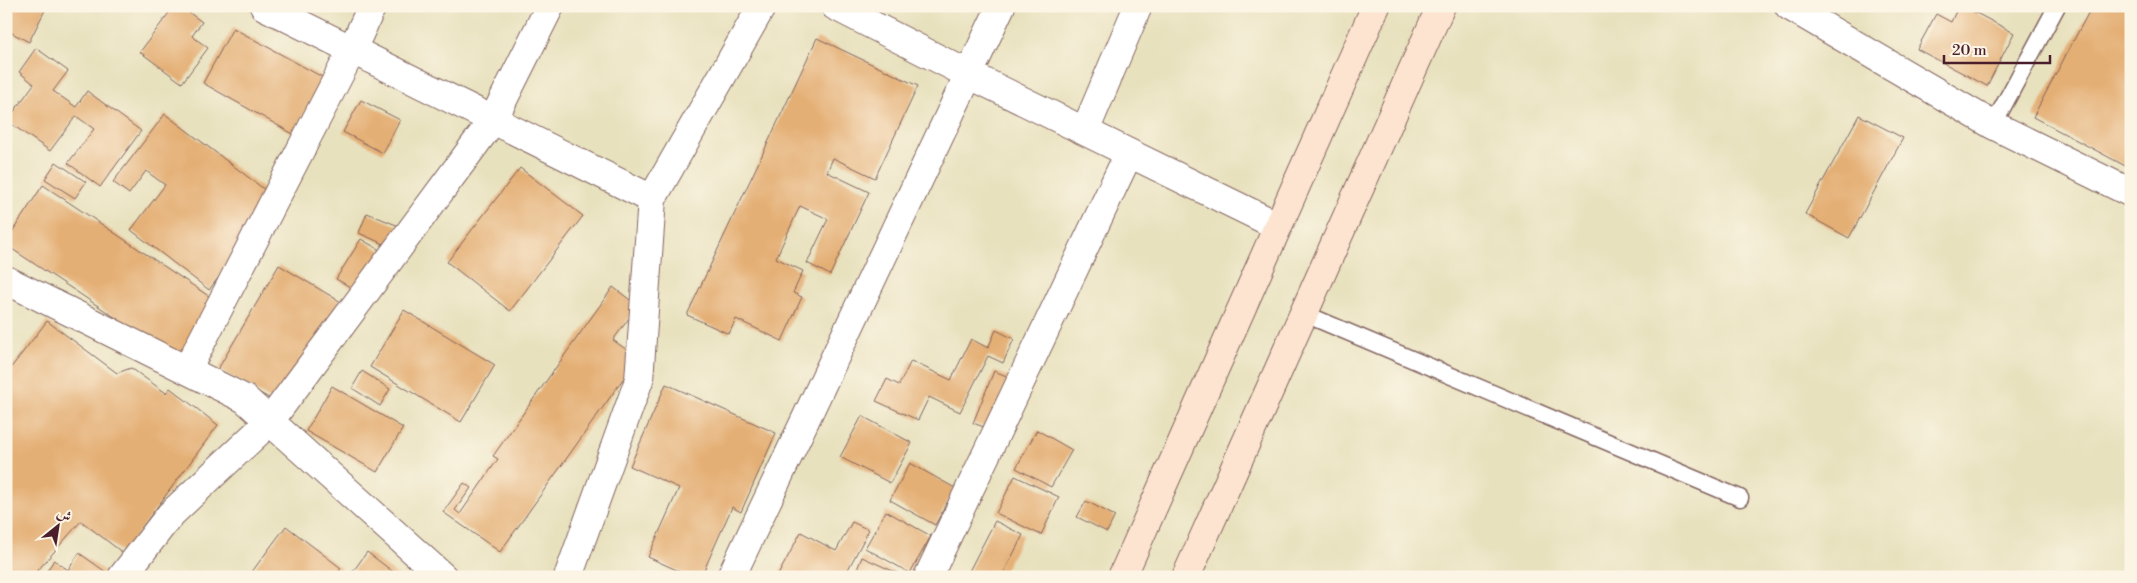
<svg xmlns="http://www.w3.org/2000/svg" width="2137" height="583" viewBox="0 0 2137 583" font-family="'Libre Bodoni',Amiri,serif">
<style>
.building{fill:#e4af75}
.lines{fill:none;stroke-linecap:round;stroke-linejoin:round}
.service-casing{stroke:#81635e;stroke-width:19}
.minor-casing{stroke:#81635e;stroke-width:30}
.secondary-casing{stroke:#81635e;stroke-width:30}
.service{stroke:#fff;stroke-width:16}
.minor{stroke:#fff;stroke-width:28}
.secondary{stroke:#fde4d1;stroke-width:28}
</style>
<rect width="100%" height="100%" fill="#fcf5e5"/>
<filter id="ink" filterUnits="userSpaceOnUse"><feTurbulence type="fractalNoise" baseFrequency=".02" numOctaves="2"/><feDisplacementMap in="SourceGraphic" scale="10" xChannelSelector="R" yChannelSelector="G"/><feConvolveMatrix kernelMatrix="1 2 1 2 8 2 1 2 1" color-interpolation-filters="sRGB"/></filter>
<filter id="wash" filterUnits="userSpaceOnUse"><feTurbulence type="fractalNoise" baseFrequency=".0096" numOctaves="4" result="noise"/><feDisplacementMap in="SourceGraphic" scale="20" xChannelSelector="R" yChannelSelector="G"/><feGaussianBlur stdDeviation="1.12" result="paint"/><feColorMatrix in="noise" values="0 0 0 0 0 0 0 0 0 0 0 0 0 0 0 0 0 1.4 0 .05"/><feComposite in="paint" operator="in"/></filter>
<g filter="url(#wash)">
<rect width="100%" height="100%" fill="#e8e1be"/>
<g id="blocks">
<!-- building -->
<path class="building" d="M13,6H47L29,42L6,30V18Z
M174,6H180L202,22L192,36L208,48L182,83L140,52Z
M1947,6H1963L2014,33L1987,86L1917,49L1936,14L1951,22L1956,11Z
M2092,6H2126L2131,9V169L2033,117Z
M233,28L324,78L293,134L203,83Z
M817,38L918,86L875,178L833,158L827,172L869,192L830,275L807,263L828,219L800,206L776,258L803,271L793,293L802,297L782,341L736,319L729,334L687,315Z
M36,48L68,71L53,91L76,107L87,91L141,131L100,187L68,163L94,129L76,116L50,151L7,121L34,84L19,72Z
M361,100L400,120L383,153L343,132Z
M165,114L277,199L209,290L131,230L165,185L146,171L129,194L113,182Z
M1859,115L1903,138L1849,238L1805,214Z
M56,162L86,182L75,198L45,179Z
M520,168L583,216L510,311L447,262Z
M43,185L225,307L187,365L6,245V241Z
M367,213L406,229L397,250L359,233Z
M361,239L390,256L366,296L336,279Z
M279,265L341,302L281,405L218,369Z
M613,287L638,306L613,340L638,358L500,552L443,512L464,483L471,488L455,510L460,514L498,459L493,456Z
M404,310L495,365L461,422L370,367Z
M47,321L117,373L131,368L166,393L170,388L218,425L123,553L81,521L32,577H17L6,569V374Z
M996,330L1014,339L1003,363L988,356L960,412L929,397L918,420L876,401L887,379L899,385L911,361L951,380L971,339L988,348Z
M362,371L390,389L380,406L352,388Z
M994,371L1014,379L992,430L973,423Z
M666,384L776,433L741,512L732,507L701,577H692L648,557L679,488L630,466Z
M332,386L403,428L377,472L306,431Z
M862,416L912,443L890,483L840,457Z
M1037,430L1072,450L1051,487L1016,468Z
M910,463L955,488L935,525L890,500Z
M1015,476L1059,497L1041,535L996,513Z
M1086,501L1115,516L1107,532L1077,517Z
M886,511L931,536L910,573L865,548Z
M995,521L1023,535L1004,572L1013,577H966Z
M852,522L869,530L844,577H777L801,532L836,551Z
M286,526L341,568L335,577H248Z
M367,552L400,577H349Z
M79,553L113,577H43L54,560L68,570Z
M862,557L906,577H854Z"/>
</g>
</g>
<g filter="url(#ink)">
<use href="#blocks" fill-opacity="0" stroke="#81635e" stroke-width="1"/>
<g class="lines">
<!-- service casing -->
<g class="service-casing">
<path id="service" d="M1993,125L2057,6
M1305,314L1740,498"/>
</g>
<!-- minor casing -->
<g class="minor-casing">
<path id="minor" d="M264,6L652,199
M835,6L968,74L1278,226
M1789,6L1993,125L2131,193
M1085,131L1138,6
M6,280L245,399L443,577
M187,370L352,50L372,6
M122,577L170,515L270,421L493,120L550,6
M568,577L639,380L652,199L762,6
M731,577L1001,6
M928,577L1129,153"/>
</g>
<!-- secondary casing -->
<g class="secondary-casing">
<path id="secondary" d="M1122,577L1376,6
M1186,577L1441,6"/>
</g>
<!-- service -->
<use href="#service" class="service"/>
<!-- minor -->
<use href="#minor" class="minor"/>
<!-- secondary -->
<use href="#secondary" class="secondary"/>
</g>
</g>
<!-- margin -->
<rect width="2137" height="583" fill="none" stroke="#fcf5e5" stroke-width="25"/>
<!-- north arrow -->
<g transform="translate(58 526) rotate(30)" stroke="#fcf5e5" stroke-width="4" paint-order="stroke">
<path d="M0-4L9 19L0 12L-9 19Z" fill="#4a1f2b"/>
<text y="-8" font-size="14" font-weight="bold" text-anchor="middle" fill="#4a1f2b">ش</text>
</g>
<!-- scale -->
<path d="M1944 55v8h106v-8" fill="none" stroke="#4a1f2b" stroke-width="2.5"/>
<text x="1952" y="55" font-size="15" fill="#4a1f2b" stroke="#fcf5e5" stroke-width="4" paint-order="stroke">20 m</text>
</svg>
